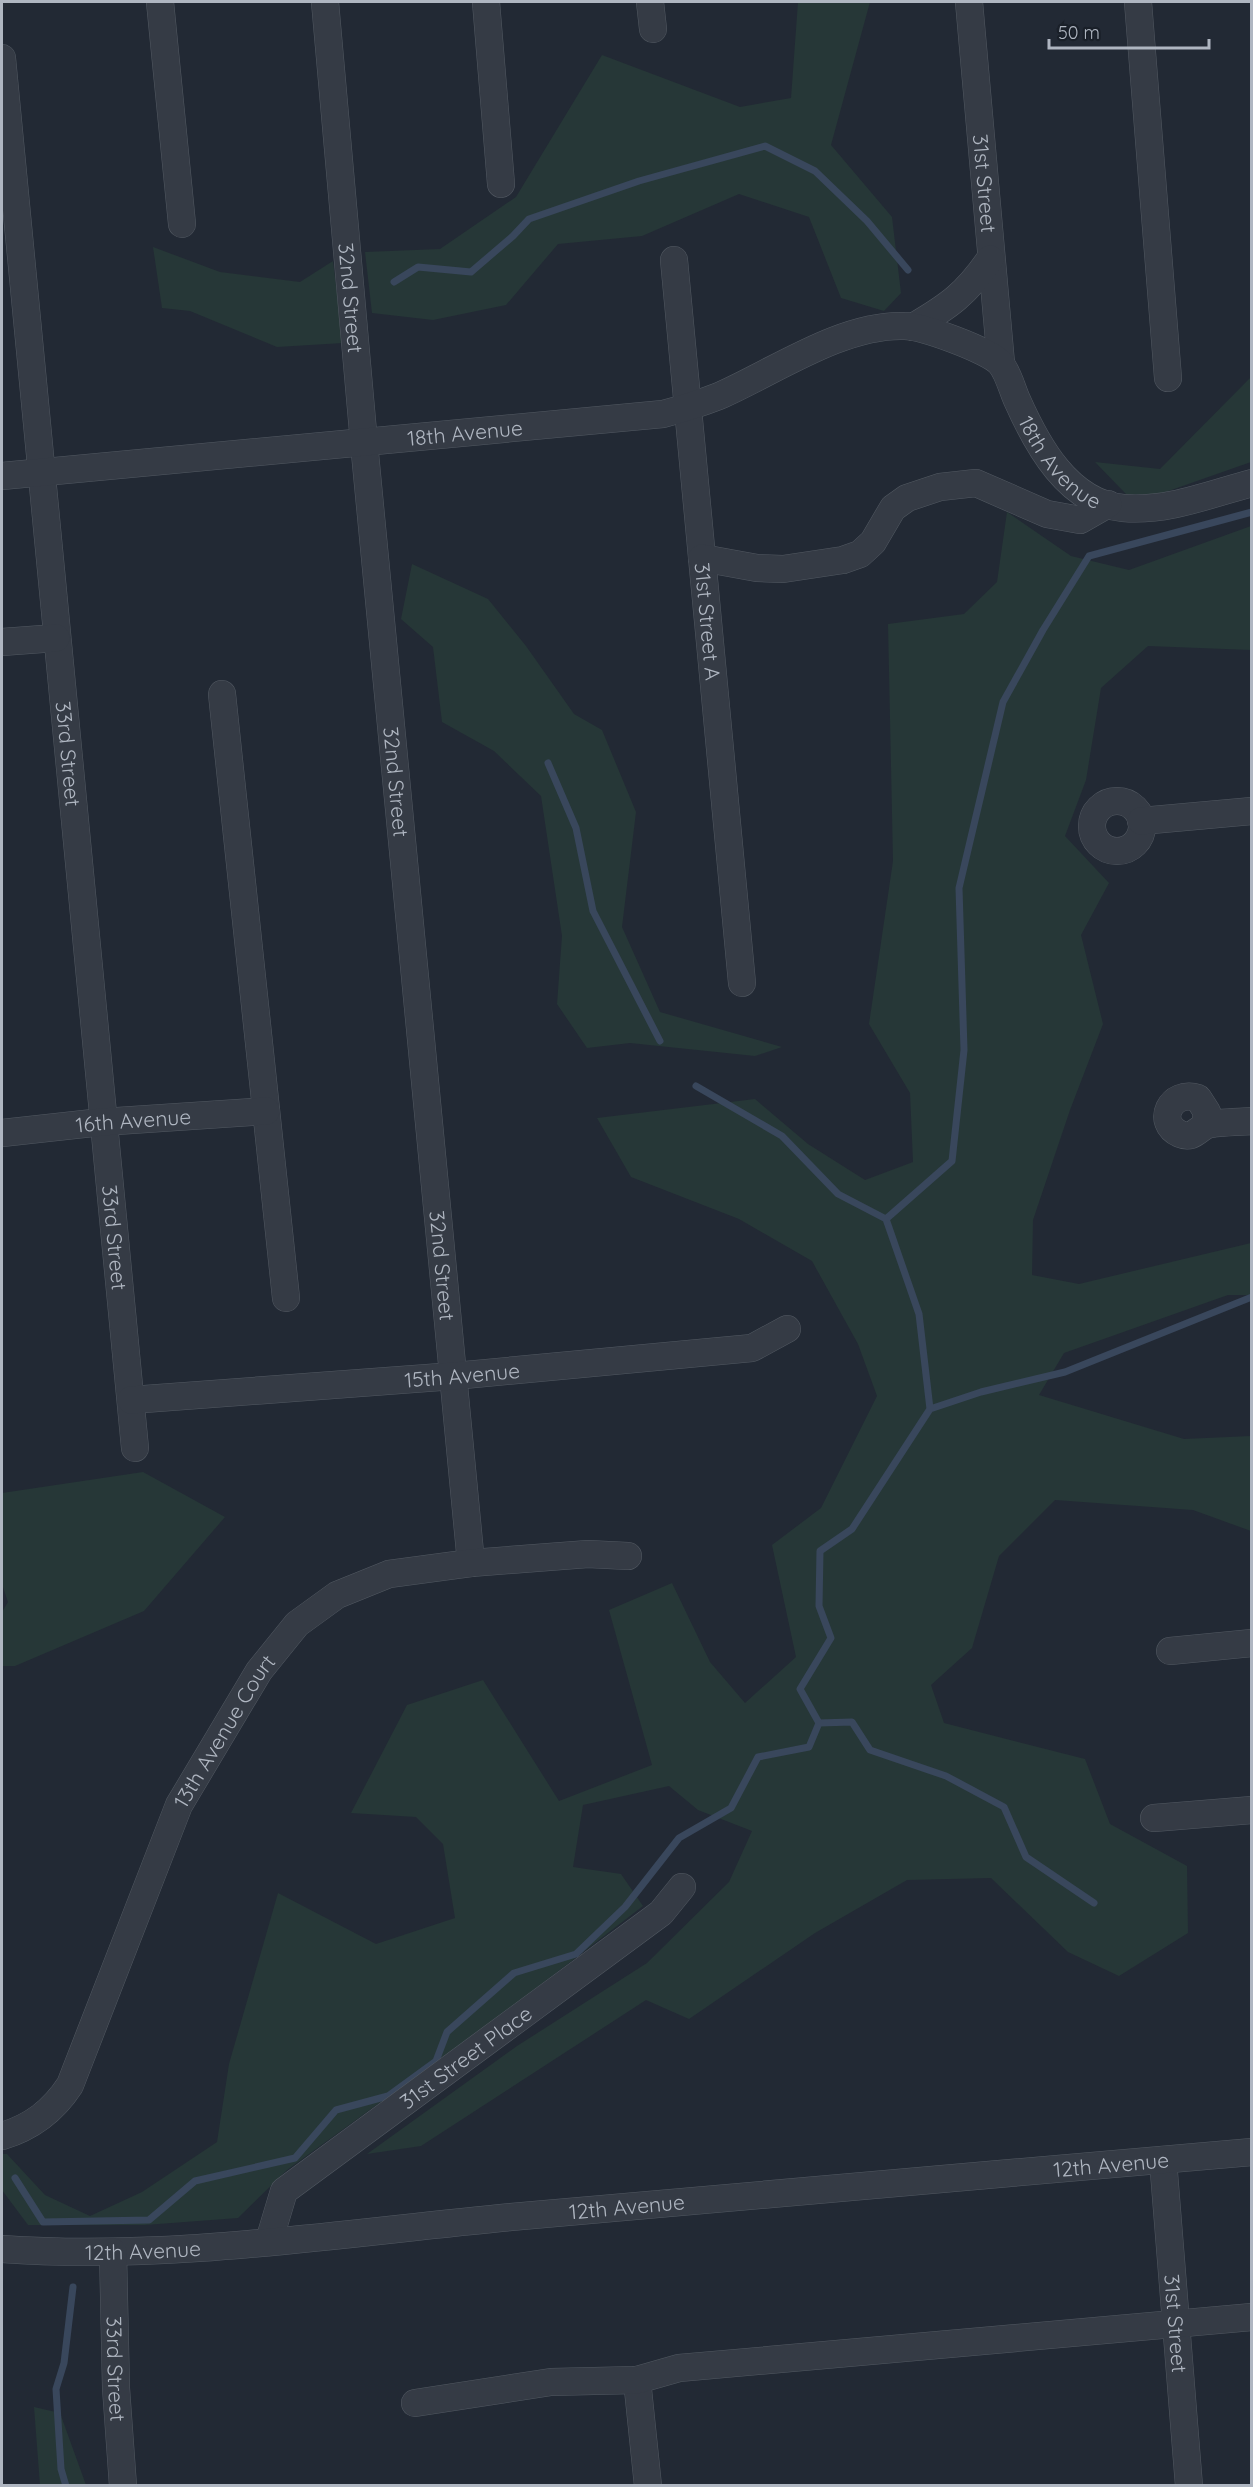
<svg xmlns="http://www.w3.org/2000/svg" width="1253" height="2487" viewBox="0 0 1253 2487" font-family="Quicksand,sans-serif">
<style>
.green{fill:#263737}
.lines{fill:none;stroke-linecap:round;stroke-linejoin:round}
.stream{stroke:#39475c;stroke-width:7}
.minor-casing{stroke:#525962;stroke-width:28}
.minor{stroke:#353b45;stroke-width:27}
.labels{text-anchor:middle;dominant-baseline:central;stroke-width:4.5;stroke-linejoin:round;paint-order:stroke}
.street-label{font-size:21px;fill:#afb6c1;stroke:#1a2029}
</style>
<rect width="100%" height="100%" fill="#222934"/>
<!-- green -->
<path class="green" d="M798,2H870L831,145L892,217L901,293L884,311L841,298L809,217L739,194L642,236L558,244L506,305L433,320L372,313L365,252L440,249L516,197L602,55L740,107L791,98Z
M153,247L220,272L300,282L333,261L343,343L277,347L190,311L162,308Z
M1251,377V462L1157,495L1126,494L1095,462L1160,469Z
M1007,512L1071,556L1129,570L1251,526V650L1148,646L1101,688L1086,780L1065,836L1109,883L1081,935L1103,1024L1070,1110L1033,1220L1032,1275L1079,1284L1251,1243V1295H1228L1064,1353L1039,1395L1184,1439L1251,1436V1531L1193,1510L1055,1500L999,1556L972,1648L931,1685L944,1723L1085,1759L1110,1824L1187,1866L1188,1933L1119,1976L1068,1952L991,1878L907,1880L815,1933L689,2019L646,2000L421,2146L367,2154L517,2046L647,1963L729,1882L752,1831L698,1810L669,1786L583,1805L573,1867L621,1874L643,1906L517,2003L287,2170L238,2218L145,2225H28L2,2190V2154H7L45,2195L90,2216L142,2192L217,2142L229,2064L278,1893L376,1944L455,1918L443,1844L416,1817L351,1813L407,1705L483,1680L559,1801L652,1765L609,1610L672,1583L710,1662L745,1703L796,1657L772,1545L821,1508L877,1396L858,1344L812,1261L739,1219L631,1177L597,1118L755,1099L808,1144L865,1180L913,1162L910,1093L869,1024L893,861L888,624L964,614L997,582Z
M412,564L488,599L526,646L574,714L602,730L636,812L622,927L660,1012L782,1047L755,1056L630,1043L587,1048L557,1004L562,936L541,796L494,751L442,722L433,647L401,619Z
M143,1472L225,1517L144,1611L15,1666H2V1612L8,1602L2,1584V1493Z
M34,2407L60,2413L86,2485H40Z"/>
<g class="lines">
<!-- stream -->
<path class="stream" d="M394,282L418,267L471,272L513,236L529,219L639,181L765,146L815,171L867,221L908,270
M548,763L576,828L593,911L660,1041
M696,1086L782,1136L838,1194L886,1219
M930,1409L981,1392L1065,1372L1252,1297
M819,1723L852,1722L870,1750L946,1776L1004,1807L1026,1857L1094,1903
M15,2178L43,2222L149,2220L195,2181L295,2158L336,2110L388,2096L436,2061L447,2032L514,1973L576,1954L625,1907L679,1838L731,1808L758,1757L809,1747L819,1723L800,1689L831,1638L819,1606L820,1551L852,1529L930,1409L919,1314L886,1219L952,1161L964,1050L959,888L1003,702L1043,630L1089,556L1252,512
M66,2486L61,2469L56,2389L64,2363L73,2287"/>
<!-- minor casing -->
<g class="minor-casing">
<g id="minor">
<path d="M160,2L182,224"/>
<path id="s1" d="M325,2L364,443L471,1563"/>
<path d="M486,2L501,184"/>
<path d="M650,2L653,29"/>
<path id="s2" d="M969,2L1001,363"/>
<path d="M1138,2L1168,378"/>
<path id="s3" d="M2,58L135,1448"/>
<path id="s4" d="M674,260L742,983"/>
<path d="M913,327C949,306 966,294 990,259"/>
<path id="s5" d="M2,476L663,414C682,409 701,403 719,396C774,372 842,324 904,326C922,326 988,350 1000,363C1008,372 1012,389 1017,400C1037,445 1068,503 1123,508C1167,512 1210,494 1252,483"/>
<path d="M702,558L757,568L783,569L843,560L860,554L873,542L893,508L907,498L940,487L976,483L1047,514L1080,520L1108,504"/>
<path d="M2,642L56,638"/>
<path d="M222,694L286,1298"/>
<circle cx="1117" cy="826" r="25"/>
<path d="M1141,821L1252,811"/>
<path d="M1205,1126L1207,1112L1198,1098C1170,1089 1155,1123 1180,1134C1192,1139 1196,1131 1205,1126C1212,1122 1241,1122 1252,1121"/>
<path id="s6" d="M2,1133L102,1122L266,1111"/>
<path id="s7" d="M131,1400L454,1376L752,1348L787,1329"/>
<path d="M1170,1651L1252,1643"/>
<path d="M1154,1818L1252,1810"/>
<path id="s8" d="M2,2136C32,2127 53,2111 70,2085L179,1805L259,1671L297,1624L337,1595L389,1574L471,1563L588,1554L628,1556"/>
<path id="s9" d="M1163,2160L1189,2486"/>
<path id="s10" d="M269,2241L284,2191L661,1913L682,1887"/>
<path id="s11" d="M2,2249C171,2261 342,2233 511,2217C757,2194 1005,2174 1252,2152"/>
<path id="s12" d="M113,2252L116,2388L123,2486"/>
<path d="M637,2380L648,2486"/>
<path d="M415,2403L551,2382L637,2380L679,2368L1252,2317"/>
</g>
</g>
<!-- minor -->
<use href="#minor" class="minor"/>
</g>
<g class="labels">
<!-- street labels -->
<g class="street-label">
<text stroke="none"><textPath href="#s2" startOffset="182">31st Street</textPath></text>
<text stroke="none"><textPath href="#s1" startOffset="297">32nd Street</textPath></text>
<text stroke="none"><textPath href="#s5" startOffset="465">18th Avenue</textPath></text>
<text stroke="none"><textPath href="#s5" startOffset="1144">18th Avenue</textPath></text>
<text stroke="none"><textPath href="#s4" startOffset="363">31st Street A</textPath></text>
<text stroke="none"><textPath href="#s3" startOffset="699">33rd Street</textPath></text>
<text stroke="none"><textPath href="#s1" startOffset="783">32nd Street</textPath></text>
<text stroke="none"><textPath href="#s6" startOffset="132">16th Avenue</textPath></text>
<text stroke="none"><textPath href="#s3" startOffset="1185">33rd Street</textPath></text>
<text stroke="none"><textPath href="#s1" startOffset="1269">32nd Street</textPath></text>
<text stroke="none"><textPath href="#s7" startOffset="332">15th Avenue</textPath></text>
<text stroke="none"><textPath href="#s8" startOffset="474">13th Avenue Court</textPath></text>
<text stroke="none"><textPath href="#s10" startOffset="278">31st Street Place</textPath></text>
<text stroke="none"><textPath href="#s11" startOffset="1113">12th Avenue</textPath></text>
<text stroke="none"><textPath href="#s11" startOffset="627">12th Avenue</textPath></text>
<text stroke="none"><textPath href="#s11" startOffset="141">12th Avenue</textPath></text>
<text stroke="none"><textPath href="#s9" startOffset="164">31st Street</textPath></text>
<text stroke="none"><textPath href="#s12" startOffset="117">33rd Street</textPath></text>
</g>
</g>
<!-- border -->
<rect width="1253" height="2487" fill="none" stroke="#afb6c1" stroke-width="6"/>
<!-- scale -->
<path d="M1049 39v9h160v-9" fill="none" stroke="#afb6c1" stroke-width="3"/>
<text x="1058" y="39" font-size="18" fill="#afb6c1" stroke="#1a2029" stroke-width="4.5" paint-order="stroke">50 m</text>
</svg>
